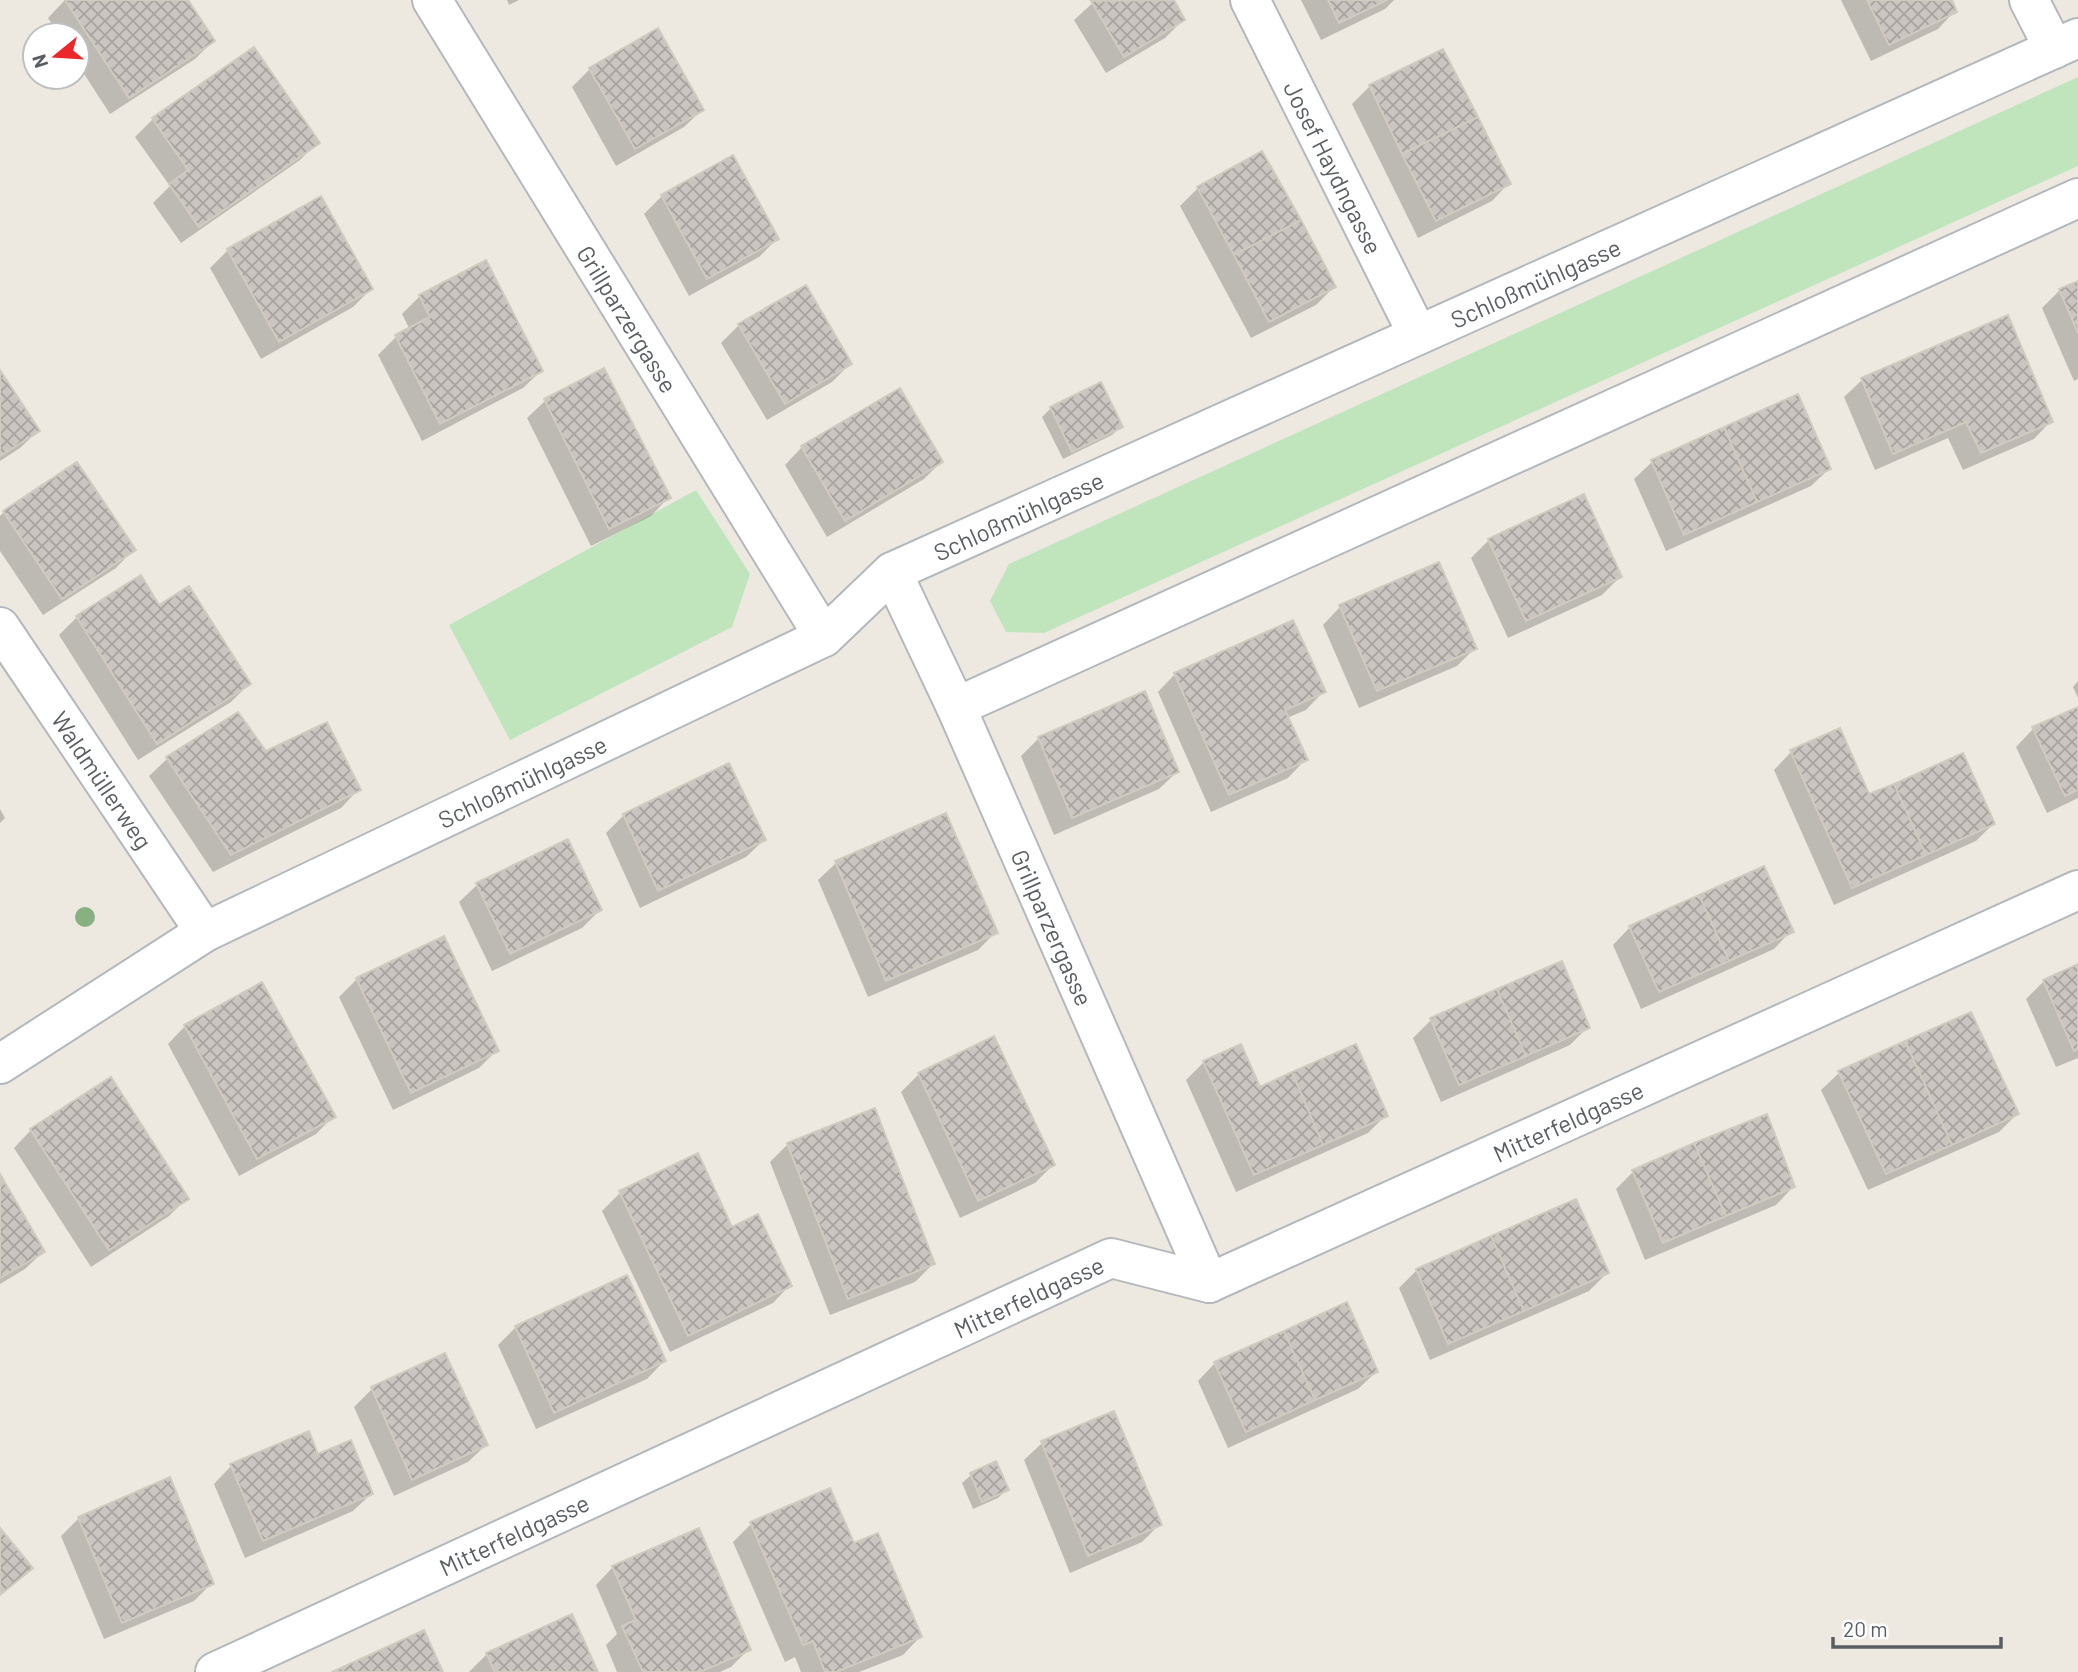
<svg xmlns="http://www.w3.org/2000/svg" width="2078" height="1672" viewBox="0 0 2078 1672" font-family="Barlow,sans-serif">
<style>
.park{fill:#c0e5bc}
.shadow{fill:#0003}
.building{fill:url(#building-cross-hatch);stroke:#d1cabf;stroke-width:2}
.lines{fill:none;stroke-linecap:round;stroke-linejoin:round}
.minor-casing{stroke:#b4b8bc;stroke-width:42}
.minor{stroke:#fff;stroke-width:38}
.tree{fill:#88b080}
.labels{text-anchor:middle;dominant-baseline:central;stroke-width:7;stroke-linejoin:round;paint-order:stroke}
.street-label{font-size:24px;fill:#595e62;stroke:#fff}
</style>
<defs>
<pattern id="building-cross-hatch" width="8" height="8" patternUnits="userSpaceOnUse" patternTransform="scale(1.75)"><rect width="8" height="8" fill="#cac5c0"/><path d="M0 0l8 8M0 8l8-8" fill="none" stroke="#a7a39f"/></pattern>
</defs>
<rect width="100%" height="100%" fill="#ede9e1"/>
<!-- park -->
<path class="park" d="M2078,77V166L1044,633L1006,632L990,601L1009,564Z
M696,490L750,574L732,627L510,740L449,625Z"/>
<!-- shadow -->
<path class="shadow" d="M65,0H186L213,41L195,59L110,114L77,63V35H59L48,18Z
M507,0H519L509,5Z
M1096,0H1172L1183,20L1165,38L1106,73L1074,20Z
M1301,0H1394L1385,9L1321,40Z
M1841,0H1950L1955,11L1938,29L1871,61Z
M657,31L702,110L684,127L616,166L572,87L590,69Z
M1370,86L1509,183L1492,201L1418,238L1352,104Z
M153,119L318,142L300,160L181,243L153,203L170,186L135,137Z
M1262,154L1334,287L1316,305L1251,338L1180,206L1198,188Z
M662,196L777,239L759,257L689,296L644,214Z
M228,250L371,289L353,307L261,359L210,268Z
M2078,283V379L2074,381L2042,308L2060,290Z
M420,296L541,371L523,388L422,441L378,355L396,337L410,330L402,314Z
M739,325L850,364L832,382L767,420L721,343Z
M603,371L668,498L651,516L591,546L527,418L545,401Z
M0,373L38,431L20,448L0,461Z
M1862,380L2051,421L2034,439L1963,470L1948,438L1875,470L1844,397Z
M1051,408L1121,426L1112,435L1063,459L1042,417Z
M802,447L941,462L924,479L827,537L785,465Z
M1652,462L1829,469L1811,486L1666,551L1634,479Z
M4,512L133,550L116,568L43,615L0,551V516Z
M1489,540L1620,577L1602,595L1508,638L1471,558Z
M159,607L249,684L231,702L138,760L59,635L77,617Z
M1340,607L1475,648L1457,666L1359,708L1323,625Z
M1175,674L1323,692L1306,710L1287,718L1305,760L1288,778L1211,812L1158,692Z
M2078,681V698L2073,687Z
M2078,709V798L2047,813L2016,747L2033,729Z
M238,714L265,753L358,790L341,808L213,872L149,776L167,759Z
M1039,738L1177,772L1159,789L1054,835L1021,756Z
M1791,752L1868,797L1993,824L1976,841L1834,905L1774,770Z
M728,765L764,840L746,857L640,908L606,833L624,815Z
M0,809L5,818L0,823Z
M945,815L996,932L978,950L868,997L818,880L836,863Z
M477,885L600,910L582,928L492,971L459,902Z
M1630,927L1791,931L1774,949L1641,1009L1613,945Z
M1561,963L1588,1027L1570,1045L1441,1102L1413,1038L1431,1020Z
M2078,966V1058L2056,1067L2026,999L2044,981Z
M357,979L497,1050L479,1068L393,1110L339,997Z
M185,1026L333,1117L316,1134L239,1176L168,1044Z
M1204,1062L1259,1089L1386,1115L1368,1133L1236,1192L1186,1080Z
M1839,1073L2017,1114L1999,1132L1868,1190L1821,1090Z
M919,1074L1053,1165L1035,1183L960,1218L901,1092Z
M31,1130L187,1198L169,1216L91,1267L14,1148Z
M788,1144L933,1264L915,1282L830,1315L770,1162Z
M1633,1172L1793,1187L1776,1205L1645,1260L1616,1189Z
M0,1177L43,1252L25,1269L0,1284Z
M620,1193L732,1230L790,1285L773,1303L670,1352L602,1211Z
M1417,1270L1607,1273L1589,1291L1430,1360L1399,1288Z
M516,1327L664,1361L647,1379L536,1429L498,1345Z
M445,1355L486,1445L468,1462L394,1496L354,1407L372,1389Z
M1215,1363L1376,1372L1358,1389L1228,1448L1198,1381Z
M1113,1413L1160,1524L1142,1542L1070,1573L1024,1460L1042,1443Z
M317,1457L371,1494L353,1511L245,1558L214,1484L231,1466Z
M971,1475L1006,1490L998,1498L973,1509L962,1483Z
M79,1518L212,1583L194,1601L104,1639L61,1536Z
M751,1524L854,1545L920,1637L903,1655L859,1672H801L795,1657L785,1662L733,1542Z
M613,1567L749,1649L731,1667L720,1672H617L606,1645L617,1634L596,1585Z
M487,1654L596,1672H469Z"/>
<!-- building -->
<path class="building" d="M65,0H188L215,41L129,98Z
M1174,0L1185,20L1124,57L1091,1Z
M1328,0H1387L1339,23Z
M1867,0H1952L1957,12L1889,45Z
M658,28L704,110L635,149L589,68Z
M254,47L320,143L199,227L169,184L188,170L152,118Z
M1443,49L1478,117L1402,154L1369,85Z
M1478,117L1511,184L1436,221L1402,154Z
M1262,151L1301,220L1234,255L1197,187Z
M733,155L779,239L707,279L661,195Z
M321,196L373,289L279,342L227,249Z
M1301,220L1336,287L1269,322L1234,255Z
M486,260L543,371L440,424L395,335L430,317L419,295Z
M2078,281V333L2059,289Z
M806,285L852,364L785,404L738,324Z
M2008,315L2053,422L1981,453L1966,422L1893,454L1861,378Z
M604,368L671,498L609,529L544,399Z
M0,370L40,431L0,456Z
M1101,382L1123,427L1072,452L1050,407Z
M900,388L943,462L845,521L801,446Z
M1798,394L1831,469L1757,502L1724,427Z
M1724,427L1757,502L1684,535L1651,460Z
M77,462L136,550L62,599L3,511Z
M1584,494L1622,577L1526,621L1488,539Z
M1439,562L1477,649L1377,691L1339,605Z
M141,575L159,605L189,586L251,684L157,744L76,616Z
M1293,620L1326,692L1285,710L1308,760L1229,795L1174,673Z
M1145,691L1179,772L1072,818L1038,737Z
M2078,707V790L2065,796L2032,727Z
M238,712L266,751L327,722L361,790L231,855L166,757Z
M1840,728L1869,794L1894,784L1926,855L1852,888L1790,750Z
M1963,753L1995,824L1926,855L1894,784Z
M729,763L766,840L658,891L623,814Z
M946,813L998,933L886,981L835,861Z
M568,839L602,910L510,954L476,883Z
M1764,866L1794,932L1729,961L1699,895Z
M1699,895L1729,961L1659,992L1629,926Z
M444,936L499,1051L411,1093L356,978Z
M1562,961L1590,1028L1526,1056L1497,989Z
M2078,964V1049L2074,1051L2043,980Z
M262,982L336,1117L257,1159L184,1025Z
M1497,989L1526,1056L1459,1085L1430,1018Z
M1971,1012L2019,1114L1952,1145L1905,1041Z
M994,1036L1055,1165L978,1201L918,1073Z
M1905,1041L1952,1145L1886,1174L1838,1071Z
M1241,1044L1260,1087L1292,1072L1323,1145L1254,1175L1203,1061Z
M1356,1044L1388,1116L1323,1145L1292,1072Z
M111,1077L189,1199L109,1250L30,1129Z
M875,1108L935,1264L848,1299L787,1143Z
M1767,1114L1795,1187L1726,1216L1694,1143Z
M1694,1143L1726,1216L1663,1243L1632,1170Z
M698,1153L732,1227L758,1214L792,1286L688,1336L619,1191Z
M0,1174L45,1252L0,1278Z
M1576,1199L1609,1273L1524,1311L1491,1236Z
M1491,1236L1524,1311L1448,1344L1416,1269Z
M627,1275L666,1361L554,1413L515,1326Z
M1347,1302L1378,1372L1315,1400L1284,1331Z
M1284,1331L1315,1400L1246,1432L1214,1362Z
M445,1353L488,1445L412,1480L371,1387Z
M1114,1411L1162,1525L1088,1556L1041,1441Z
M309,1431L318,1454L351,1440L373,1494L263,1541L230,1464Z
M996,1461L1009,1490L982,1502L970,1473Z
M170,1477L214,1584L122,1623L78,1517Z
M830,1488L854,1543L878,1533L922,1637L836,1672H825L813,1641L803,1645L750,1522Z
M0,1528L33,1568L0,1595Z
M699,1528L751,1650L700,1672H643L622,1626L636,1620L612,1566Z
M572,1614L598,1672H495L486,1653Z
M424,1630L443,1672H332Z"/>
<g class="lines">
<!-- minor casing -->
<g class="minor-casing">
<g id="minor">
<path id="s1" d="M432,0L824,637"/>
<path id="s2" d="M1250,0L1418,335"/>
<path d="M2029,0L2054,49"/>
<path id="s3" d="M892,572L956,707L1209,1283"/>
<path id="s4" d="M0,627L205,932"/>
<path d="M956,707L2078,198"/>
<path id="s5" d="M0,1064L205,932L824,637L892,572L2078,38"/>
<path id="s6" d="M215,1672L1111,1258L1209,1283L2078,890"/>
</g>
</g>
<!-- minor -->
<use href="#minor" class="minor"/>
</g>
<!-- trees -->
<circle class="tree" cx="85" cy="917" r="10"/>
<g class="labels">
<!-- street labels -->
<g class="street-label">
<text stroke="none"><textPath href="#s2" startOffset="187">Josef Haydngasse</textPath></text>
<text stroke="none"><textPath href="#s5" startOffset="1729">Schloßmühlgasse</textPath></text>
<text stroke="none"><textPath href="#s1" startOffset="374">Grillparzergasse</textPath></text>
<text stroke="none"><textPath href="#s5" startOffset="1162">Schloßmühlgasse</textPath></text>
<text stroke="none"><textPath href="#s4" startOffset="184">Waldmüllerweg</textPath></text>
<text stroke="none"><textPath href="#s5" startOffset="595">Schloßmühlgasse</textPath></text>
<text stroke="none"><textPath href="#s3" startOffset="390">Grillparzergasse</textPath></text>
<text stroke="none"><textPath href="#s6" startOffset="1482">Mitterfeldgasse</textPath></text>
<text stroke="none"><textPath href="#s6" startOffset="896">Mitterfeldgasse</textPath></text>
<text stroke="none"><textPath href="#s6" startOffset="329">Mitterfeldgasse</textPath></text>
</g>
</g>
<!-- north arrow -->
<g transform="translate(56 56) rotate(252)"><circle r="33" fill="#ffffff" stroke="#bdbfc0" stroke-width="2"/>
<path d="M0-5L12 26L0 18L-12 26Z" fill="#ec272a"/>
<text y="-10" font-size="19" font-weight="bold" text-anchor="middle" fill="#595e62">N</text>
</g>
<!-- scale -->
<path d="M1833 1637v10h168v-10" fill="none" stroke="#595e62" stroke-width="3.5"/>
<text x="1843" y="1637" font-size="21" fill="#595e62" stroke="#ffffff" stroke-width="5" paint-order="stroke">20 m</text>
</svg>
